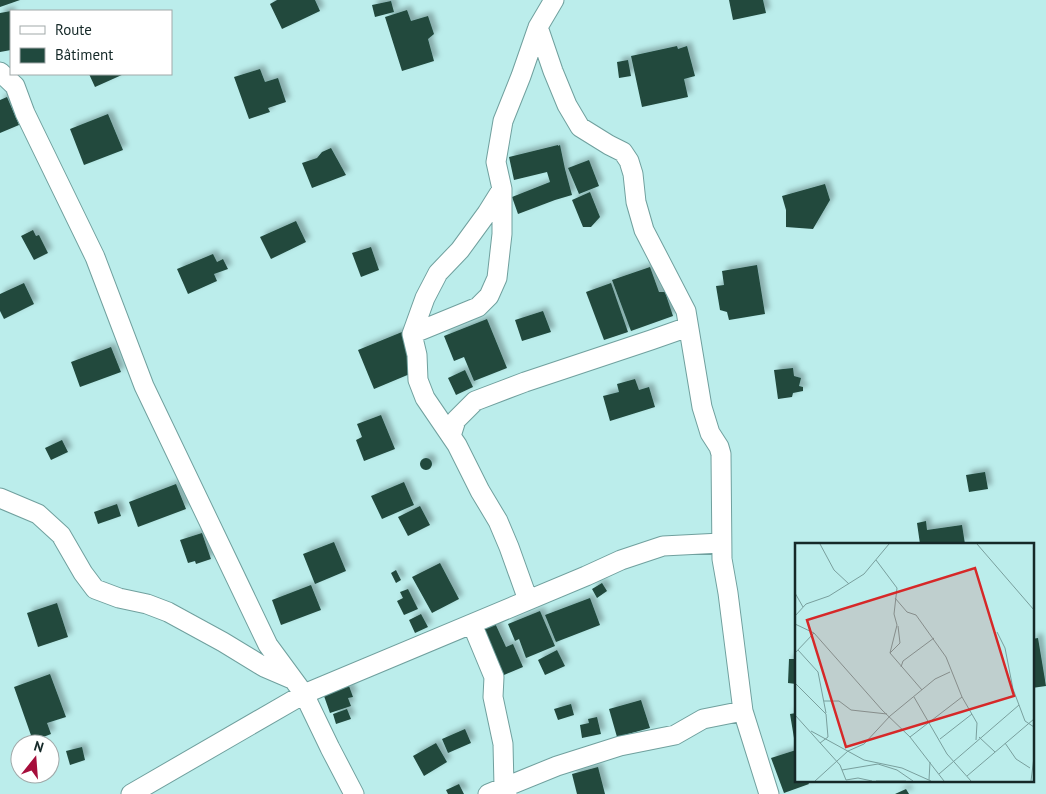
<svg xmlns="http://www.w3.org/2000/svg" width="1046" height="794" viewBox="0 0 1046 794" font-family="'PT Sans',sans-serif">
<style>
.building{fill:#20493e;filter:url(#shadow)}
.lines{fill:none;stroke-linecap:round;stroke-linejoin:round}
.minor-casing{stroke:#70a09e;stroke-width:21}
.minor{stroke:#fff;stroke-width:19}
.inset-road{fill:none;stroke:#799f9d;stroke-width:1}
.view{fill:#d62828;fill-opacity:0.15;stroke:#d62828;stroke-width:2.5}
.inset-edge{fill:none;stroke:#152928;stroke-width:2.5}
</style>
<defs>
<filter id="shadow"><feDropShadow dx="4.5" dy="-4.5" stdDeviation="2.5" flood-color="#0004"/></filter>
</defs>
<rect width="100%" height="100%" fill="#bbedeb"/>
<!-- building -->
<path class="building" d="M0,0H20L0,7Z
M277,0H315L320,11L282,29L270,4Z
M729,0H763L766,13L733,20Z
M391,1L394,12L375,17L372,5Z
M407,10L411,21L428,16L434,34L428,39L434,61L402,71L385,17Z
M11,11V50L0,52V13Z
M677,46L678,49L687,46L695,76L684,79L688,97L642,107L631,56Z
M628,60L631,76L619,78L617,62Z
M260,69L265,82L278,78L286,102L268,108L270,112L249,119L234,77Z
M89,74H124L95,87Z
M7,97L19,125L0,133V100Z
M108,114L123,150L84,165L70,129Z
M558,145V146L560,145L565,169L572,195L555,200L518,214L512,197L550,182L547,172L514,180L509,157Z
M331,148L346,175L312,188L302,163L317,158L322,152Z
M589,160L599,186L579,194L568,168Z
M825,184L830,200L813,229L786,227V210L782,196Z
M590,192L600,217L591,227H583L572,200Z
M296,221L306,242L271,259L260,237Z
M33,230L36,236L39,235L48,253L34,260L21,236Z
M371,247L379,270L361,277L352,253Z
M213,254L217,262L223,259L228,269L214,274L217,281L188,294L177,269Z
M757,265L765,314L729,320L727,312L720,310L716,286L724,285L722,271Z
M650,267L659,292H665L673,316L631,331L612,280Z
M24,283L34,304L4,319L0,311V294Z
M611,283L628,332L604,340L586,292Z
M543,311L551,332L522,341L515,320Z
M487,319L507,368L474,381L464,357L454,361L444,336Z
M402,332L417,371L374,389L358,350Z
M111,347L121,372L80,387L71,362Z
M793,368L794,376L801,378L799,386L803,387V391L793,393L792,397L778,399L774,370Z
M465,370L473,387L456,395L448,378Z
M635,379L639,390L649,387L655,407L610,421L603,396L619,392L617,384Z
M381,415L395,449L364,461L356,440L362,437L357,424Z
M62,440L68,452L51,460L45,448Z
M420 464a6 6 0 1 1 12 0a6 6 0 1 1-12 0Z
M985,472L988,489L969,492L966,475Z
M404,482L414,505L382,519L371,496Z
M176,484L186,509L138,527L129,502Z
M117,504L121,516L98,524L94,512Z
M420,506L430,525L408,536L398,517Z
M926,521L927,530L962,525L965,544H920L917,523Z
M202,533L211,559L196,564L195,561L188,563L180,540Z
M334,542L346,571L315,584L303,554Z
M440,563L459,599L432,613L412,577Z
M396,570L401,580L396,583L391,573Z
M602,583L607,591L597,598L592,589Z
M311,585L321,610L281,625L272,600Z
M408,589L418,609L404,615L397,601L403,598L400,592Z
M590,598L600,625L556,642L545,615Z
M57,603L68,637L38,647L27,613Z
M540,611L555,646L526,658L519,639L515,641L508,624Z
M421,614L428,627L415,633L409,620Z
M494,621L506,647L513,644L523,667L504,675L483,626Z
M1038,638L1046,686L1032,688V639Z
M557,650L565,666L545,675L538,660Z
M789,659H796V684L788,683Z
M50,674L66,717L47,723L51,734L33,741L14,687Z
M349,686L353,697L348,698L351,706L330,713L324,696Z
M641,700L650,728L617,737L609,709Z
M571,704L574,715L558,720L554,709Z
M347,709L351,719L336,724L333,714Z
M796,713V744H795L790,714Z
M597,717L601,734L582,738L580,725L589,723L588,719Z
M465,729L471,743L448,753L442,739Z
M436,743L447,762L424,776L413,756Z
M82,747L85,760L70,765L66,751Z
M796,750V780H807L809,784L784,793L771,758Z
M598,767L605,794H577L572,774Z
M459,784L464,794H448L446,790Z
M906,789L909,794H895Z"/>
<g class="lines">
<!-- minor casing -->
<g class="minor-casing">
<path id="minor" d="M538,27L553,71L567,105L580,127L609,145L623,152L629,161L633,174L636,202L644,230L686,311L702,407L710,433L719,447L721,454L722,559L728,593L743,711L769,794
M0,72L15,86L25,113L95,257L144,386L268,645L304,694L330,748L354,794
M412,334L478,307L489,296L497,278L502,234V189
M451,436L456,420L475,401L525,382L651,340L688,327
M0,498L38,514L61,535L83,573L95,589L119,598L147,604L168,612L223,642L264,667L292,679
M528,600L509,547L498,521L480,491L457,445L425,398L418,380L417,355L412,334L425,298L438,273L460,250L487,213L502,189L496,162L503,121L521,76L538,27L554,0
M472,624L494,677L493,697L503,744L504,786L507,794
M131,794L304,694L586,576L621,560L663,546L721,543
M488,794L557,766L620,746L675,735L703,719L743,711"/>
</g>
<!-- minor -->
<use href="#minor" class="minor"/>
</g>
<!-- overview -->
<g transform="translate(795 543)">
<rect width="239" height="239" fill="#bbedeb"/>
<path class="inset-road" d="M25,1L39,27L54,41M182,1L239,67M81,17L102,45L99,71L102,82L95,110L127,147M0,50L8,64M100,55L112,69L121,72L151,114L167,154L182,180L181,197M0,73L11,61L34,53L69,31L94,1M0,81L19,90L87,167L115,194L149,238M202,89L210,105L218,146L230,178L239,184M3,107L23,129L31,170M0,110L19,90M95,110L105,100L103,83M106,124L108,118L139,95M0,140L31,171L33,194L25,200M119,154L152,211L176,238M29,158H44L56,167L92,171M0,172L45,222L51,237L63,235L77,238M16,188L69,217L107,225L136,238M115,194L167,154M184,194L200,209M145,196L177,171M210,200L221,216L235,225M47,227L83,221L102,227L118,238M144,231L224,162M172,233L239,176M134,237L135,219M20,238L53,208L69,201L95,173L140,136L155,129M81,238H111M236,238L239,214"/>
<path class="view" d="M180,25L219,153L51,204L12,77Z"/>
<rect width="239" height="239" class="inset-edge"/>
</g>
<!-- legend -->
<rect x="10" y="10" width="162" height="65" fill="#ffffff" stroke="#a1a9a9"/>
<rect x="20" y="26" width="25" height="8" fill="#ffffff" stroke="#a1a9a9"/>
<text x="55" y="35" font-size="15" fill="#152928">Route</text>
<rect x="20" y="48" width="25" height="15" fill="#20493e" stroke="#a1a9a9"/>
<text x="55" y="60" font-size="15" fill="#152928">Bâtiment</text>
<!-- north arrow -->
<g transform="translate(35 759) rotate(17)"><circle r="24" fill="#ffffff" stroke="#a1a9a9"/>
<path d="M0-4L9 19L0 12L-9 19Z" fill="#a60d3b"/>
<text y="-8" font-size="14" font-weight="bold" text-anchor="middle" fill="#152928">N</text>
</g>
</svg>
